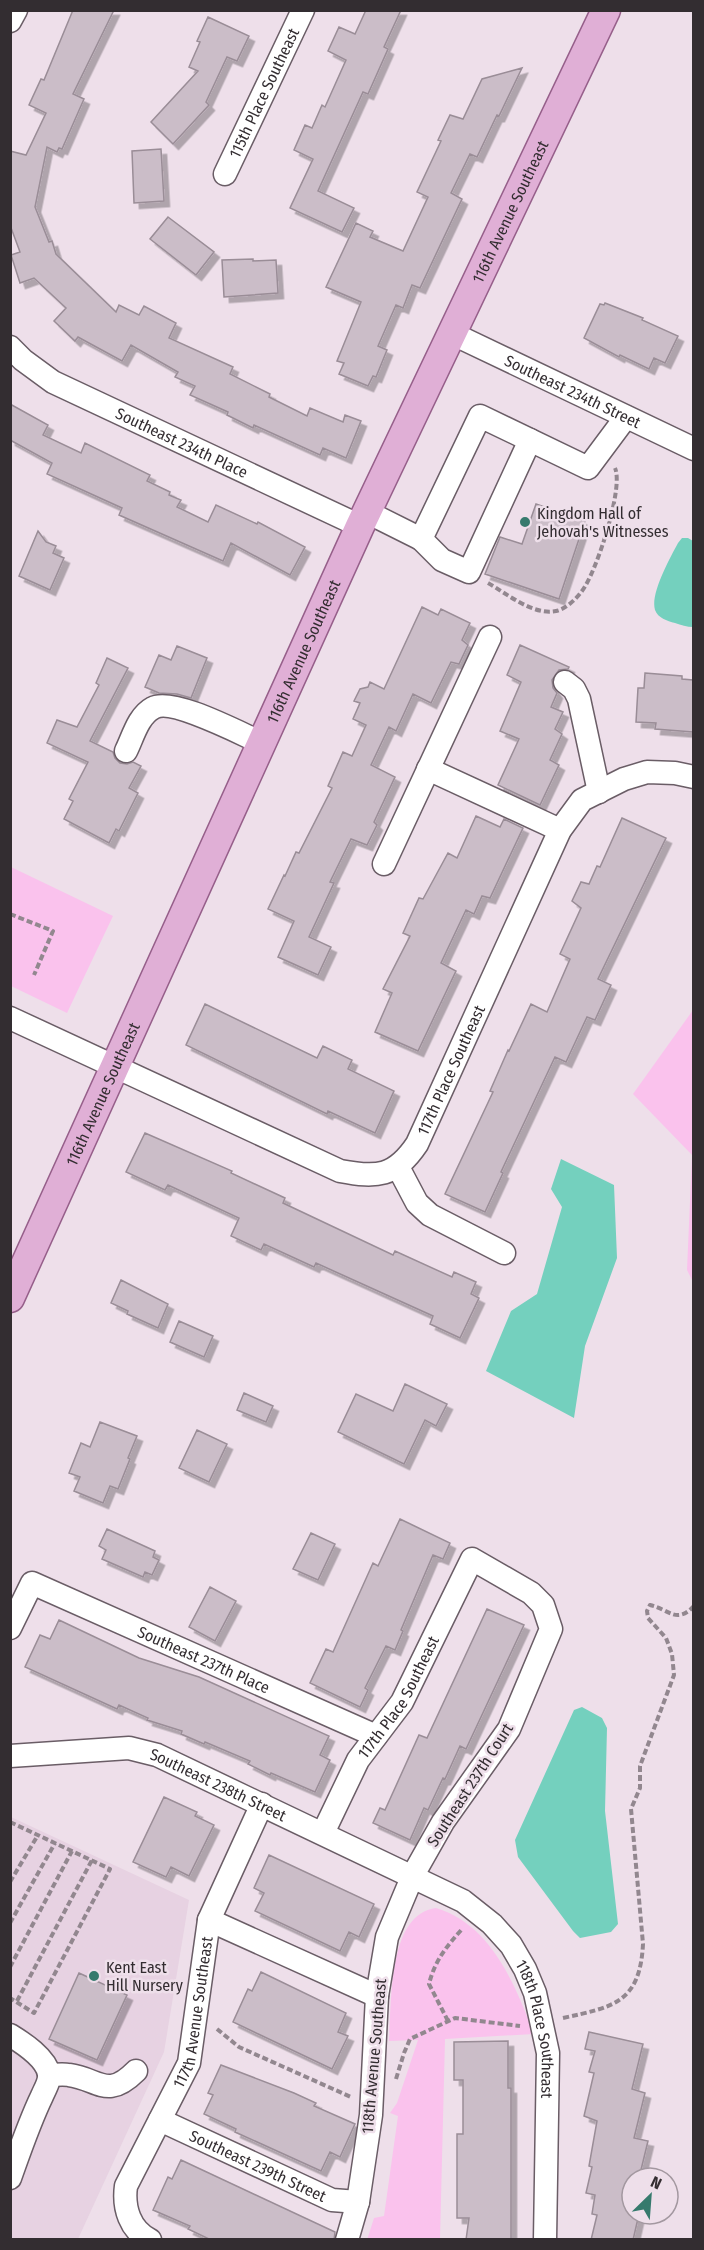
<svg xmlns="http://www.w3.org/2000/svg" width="704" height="2250" viewBox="0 0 704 2250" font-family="'Fira Sans Condensed',sans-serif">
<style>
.built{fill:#e7d2e2}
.green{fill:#fac2ed}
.water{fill:#74d0be}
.building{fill:#cbbdc8;stroke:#9a8d97;stroke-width:1.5;filter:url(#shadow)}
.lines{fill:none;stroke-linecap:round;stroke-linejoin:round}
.minor-casing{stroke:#6a5d66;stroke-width:25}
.major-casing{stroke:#965f8a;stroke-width:31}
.path{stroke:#92878f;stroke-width:4;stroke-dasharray:6 3;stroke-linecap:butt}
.minor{stroke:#fff;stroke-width:22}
.major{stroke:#e0afd6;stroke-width:28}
.poi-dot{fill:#367a6d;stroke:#eedfea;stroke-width:2}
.labels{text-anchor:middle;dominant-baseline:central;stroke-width:5;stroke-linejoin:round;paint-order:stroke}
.street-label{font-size:16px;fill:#332d31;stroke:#eedfea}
.poi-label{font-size:16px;fill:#332d31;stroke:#eedfea;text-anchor:start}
</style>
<defs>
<filter id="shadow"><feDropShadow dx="5.5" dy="5.5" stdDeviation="0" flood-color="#0004"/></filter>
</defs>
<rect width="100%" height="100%" fill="#eedfea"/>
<!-- built -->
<path class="built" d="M11,1817L189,1900L164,2052L78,2239L11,2240Z"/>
<!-- green -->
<path class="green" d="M11,867L113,916L67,1013L11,986Z
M693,1010V1282L687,1270L692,1155L633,1094Z
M436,1908C492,1925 515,1985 534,2034L445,2039L440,2239L367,2240L374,2218L384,2216L398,2116L390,2113L397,2103L418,2040L389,2041C392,2004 387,1914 436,1908Z"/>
<!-- water -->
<path class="water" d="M682,538H688L693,541V627C687,627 681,625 675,623C667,621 658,618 655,610C650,594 670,558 678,543Z
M561,1159L614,1185L617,1258L585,1346L574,1418L486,1371L511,1311L537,1294L562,1207L551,1189Z
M582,1707L602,1718L607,1728L605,1811L618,1924L611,1932L580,1938L573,1931L518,1857L515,1840L574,1710Z"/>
<!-- building -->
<path class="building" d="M73,10H114L73,94L84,99L62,149L59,148L57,152L47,147L35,207L49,242L52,241L56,254L116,312L119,305L139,315L144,306L176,323L169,338L233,367L230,374L270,394L269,397L307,416L310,408L343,422L345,415L361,421L346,458L323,448L320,455L254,425L253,428L227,415L228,412L190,395L195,386L175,377L178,372L131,345L122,361L78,337L75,341L54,321L66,308L34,278L20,283L11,255L20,252L10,225V151L26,155L46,113L29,105L41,79L44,80Z
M366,10H401L384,47L388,49L368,94L363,92L318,191L354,208L342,232L290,208L313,159L294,150L305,125L312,128L322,105L325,107L346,60L328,51L339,27L355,34Z
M208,17L249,36L237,61L227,57L206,102L209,105L173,144L151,122L198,71L189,67L200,42L197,41Z
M522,68L499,116L497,115L477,157L470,154L451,193L462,199L420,288L412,285L403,308L396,305L378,346L387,350L376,377L373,376L368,386L339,374L344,363L337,361L361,302L326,287L356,223L373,231L370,237L403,251L428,197L417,192L441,141L438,140L450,115L463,119L482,79Z
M161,149L164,201L134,203L132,151Z
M168,217L214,252L196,275L150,239Z
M253,259V261L276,260L278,293L224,297L222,260Z
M605,303L643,318L642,320L678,336L665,363L654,358L649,369L620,355L619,357L584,338L600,304L604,305Z
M10,404L48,425L43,435L81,453L85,443L150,475L147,481L170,492L169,495L181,500L177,507L208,522L216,505L257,524L258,522L305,547L290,575L231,543L223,561L119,515L122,508L47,474L52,463L10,440Z
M536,504L585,521L559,599L485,574L500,537L522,544Z
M38,531L46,542L56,546L53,553L64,558L50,590L19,576Z
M422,607L438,615L441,609L470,623L462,640L468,645L459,664L451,662L431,703L413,694L396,731L389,727L371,765L395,777L374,822L377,825L367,845L351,839L330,882L334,883L309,937L331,947L318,975L278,957L294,921L268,909L284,875L285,876L296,852L299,853L332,788L328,786L343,752L352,756L366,725L353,719L360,703L354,701L360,689L368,687L370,682L384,689Z
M520,645L569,667L568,669L559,670L552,680L553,688L557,693L551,707L563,712L555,729L562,734L550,760L559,765L540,805L498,785L519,739L500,731L521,682L507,675Z
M177,646L207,658L191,698L177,694L159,693L145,687L159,655L171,660Z
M107,658L128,668L90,741L113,752L115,758L120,763L127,764L133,762L141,766L129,788L138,793L119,831L116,829L109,843L64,819L73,801L69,799L88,762L47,743L57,720L77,727L99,685L96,683Z
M645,673L682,676V679L693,680V732L655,729L656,723L636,722L638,688H644Z
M476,816L500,827L504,819L523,828L490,898L482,896L474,914L466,910L441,963L456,971L418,1051L375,1032L392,993L383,989L410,936L403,933L419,898L423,899L448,853L457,858Z
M622,818L666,838L598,979L611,985L595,1020L587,1017L566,1062L555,1057L501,1172L503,1173L485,1212L445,1194L493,1092L490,1091L508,1050L509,1051L531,1004L547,1012L570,959L560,954L581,908L572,901L581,882L589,884L597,866L600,867Z
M205,1004L317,1058L323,1046L352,1060L348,1069L394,1091L375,1133L328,1111L327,1114L186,1045Z
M145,1133L232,1171L231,1173L285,1198L283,1203L393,1255L395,1251L452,1277L454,1272L476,1282L471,1294L479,1298L460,1338L430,1324L433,1316L316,1263L314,1267L264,1244L261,1250L231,1236L239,1218L168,1185L165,1190L126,1172Z
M121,1280L168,1304L158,1328L127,1314L128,1311L111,1303Z
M179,1321L213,1336L204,1357L170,1342Z
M405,1384L447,1404L436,1426L425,1420L404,1464L338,1432L356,1394L393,1411Z
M244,1393L273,1406L266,1422L237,1410Z
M100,1422L137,1436L128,1458L130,1459L118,1489L110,1486L103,1503L74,1491L80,1477L69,1473L81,1443L90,1447Z
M197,1430L227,1444L209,1482L179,1468Z
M400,1519L450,1543L443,1559L433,1555L401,1630L403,1631L395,1650L386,1646L365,1688L368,1690L360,1707L310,1683L326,1649L333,1652L373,1563L378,1566Z
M107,1529L155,1551L153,1557L159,1560L152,1575L145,1572L143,1577L102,1559L106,1550L99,1546Z
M311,1533L335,1544L318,1580L293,1569Z
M210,1587L236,1601L215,1641L189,1627Z
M487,1609L524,1625L466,1749L460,1746L445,1779L443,1778L428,1810L424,1808L410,1840L373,1823L380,1808L385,1810L419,1735L427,1738Z
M59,1620L139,1658L199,1677L329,1736L320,1755L330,1760L315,1792L271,1773L270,1775L248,1764L250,1761L205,1742L204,1744L181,1734L182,1731L147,1720L148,1718L119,1705L117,1709L25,1667L40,1635L50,1639Z
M164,1797L197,1812L195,1816L214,1825L189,1876L171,1867L166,1877L133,1862Z
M269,1855L374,1904L359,1937L349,1932L340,1951L255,1911L264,1893L254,1888Z
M261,1972L346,2013L338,2032L348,2036L332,2069L233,2022L248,1989L252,1991Z
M79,1973L127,1995L97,2060L49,2039Z
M589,2032L643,2044L632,2089L645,2093L634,2138L648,2141L639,2178H632V2214H639L633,2240H591L597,2215L592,2214L595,2195L586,2193L592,2167L589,2166L597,2121L584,2116L594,2073L589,2072L595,2051L585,2049Z
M508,2041V2088H511V2240H466L469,2218H457V2134H463V2080H454V2042Z
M221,2065L294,2093L316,2103L314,2106L355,2124L340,2157L330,2152L321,2171L235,2132L236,2129L204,2114L213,2095L208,2093Z
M181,2160L335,2232L334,2240H211L188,2229L190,2226L153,2210L168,2177L172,2179Z"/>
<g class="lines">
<!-- minor casing -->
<g class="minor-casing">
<g id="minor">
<path d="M10,21L16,10"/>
<path id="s1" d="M225,174L303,10"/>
<path id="s2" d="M451,333L694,449"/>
<path id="s3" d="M10,347L23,360L53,382L360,526"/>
<path d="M367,512L421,539L480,416L588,468L626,417"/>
<path d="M421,539L442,560L469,572L530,440"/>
<path d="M565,682L574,689L579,699L599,792"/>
<path d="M126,751C133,737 138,716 153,708C172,697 241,734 262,743"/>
<path d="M428,769L560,830"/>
<path d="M384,864L490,637"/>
<path id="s4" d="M10,1018L340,1171C377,1178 395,1177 417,1144L560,830L582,800L624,779L647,772L675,773L694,777"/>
<path d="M398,1167L417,1203L430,1215L504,1253"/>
<path id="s5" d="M10,1628L32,1583L376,1736"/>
<path id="s6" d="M10,1756L129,1748L157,1755L463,1901L492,1924L511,1945L525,1969L535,1993L548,2053L545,2240"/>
<path id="s7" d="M323,1833L358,1760L402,1702L472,1559L531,1593L543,1605L551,1629L509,1729L443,1822L413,1875L387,1937L377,1996L371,2115L358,2202L347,2240"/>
<path d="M209,1920L377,1996"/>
<path d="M10,2035C23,2043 46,2058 49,2074C50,2081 45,2089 42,2096C29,2123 20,2150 10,2178"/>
<path d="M49,2075C55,2075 63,2074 69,2075C99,2079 107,2100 136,2071"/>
<path id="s8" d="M160,2120L332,2200L358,2202"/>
<path id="s9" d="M150,2240C130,2230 123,2208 126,2186L189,2063L209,1920L262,1804"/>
</g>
</g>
<!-- major casing -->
<g class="major-casing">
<g id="major">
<path id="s10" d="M10,1298L360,526L606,10"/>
</g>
</g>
<!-- path -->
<path class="path" d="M488,583C506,593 533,616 556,611C566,609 576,599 582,591C596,573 624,488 615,468
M10,914L53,931L34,975
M10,1822L110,1869L34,2013L10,1998
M10,1882L38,1835
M10,1923L55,1843
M10,1967L72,1851
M17,2001L92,1860
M563,2018C613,2007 640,2003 643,1944L631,1809L640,1788V1766L674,1675L672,1654L666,1638L648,1618L647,1611L650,1605C669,1609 676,1625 694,1606
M448,2021L429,1984C435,1960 447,1946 463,1928
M217,2029L239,2047L351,2097
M396,2079L404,2053L410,2039L455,2018L520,2026"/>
<!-- minor -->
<use href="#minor" class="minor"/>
<!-- major -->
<use href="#major" class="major"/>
</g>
<!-- markers -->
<g class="poi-dot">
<circle cx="525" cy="522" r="6"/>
<circle cx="94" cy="1976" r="6"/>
</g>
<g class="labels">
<!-- street labels -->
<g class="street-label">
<text stroke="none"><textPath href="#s1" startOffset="90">115th Place Southeast</textPath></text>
<text stroke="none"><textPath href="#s10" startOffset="1196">116th Avenue Southeast</textPath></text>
<text stroke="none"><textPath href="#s2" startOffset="135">Southeast 234th Street</textPath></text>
<text stroke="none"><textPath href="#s3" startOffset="198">Southeast 234th Place</textPath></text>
<text stroke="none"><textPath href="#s10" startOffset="710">116th Avenue Southeast</textPath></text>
<text stroke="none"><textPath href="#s4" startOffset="534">117th Place Southeast</textPath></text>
<text stroke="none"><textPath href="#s10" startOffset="224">116th Avenue Southeast</textPath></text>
<text stroke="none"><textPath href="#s5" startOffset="238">Southeast 237th Place</textPath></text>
<text stroke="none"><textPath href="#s7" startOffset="156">117th Place Southeast</textPath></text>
<text stroke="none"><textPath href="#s6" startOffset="216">Southeast 238th Street</textPath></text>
<text transform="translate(470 1785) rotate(-57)">Southeast 237th Court</text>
<text stroke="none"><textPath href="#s9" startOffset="252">117th Avenue Southeast</textPath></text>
<text stroke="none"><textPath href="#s6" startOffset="642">118th Place Southeast</textPath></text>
<text transform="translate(374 2056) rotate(-85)">118th Avenue Southeast</text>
<text stroke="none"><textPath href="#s8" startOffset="108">Southeast 239th Street</textPath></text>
</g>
<!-- poi labels -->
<g class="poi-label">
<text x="537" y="513">Kingdom Hall of<tspan x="537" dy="18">Jehovah's Witnesses</tspan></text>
<text x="106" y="1967">Kent East<tspan x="106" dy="18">Hill Nursery</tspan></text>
</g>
</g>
<!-- border -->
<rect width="704" height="2250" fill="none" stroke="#332d31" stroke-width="24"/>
<!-- north arrow -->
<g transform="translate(650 2196) rotate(25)"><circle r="28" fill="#eedfea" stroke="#a398a0" stroke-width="1.5"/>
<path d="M0-4.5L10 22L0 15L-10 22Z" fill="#367a6d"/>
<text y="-9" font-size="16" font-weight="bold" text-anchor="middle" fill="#332d31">N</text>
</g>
</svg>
